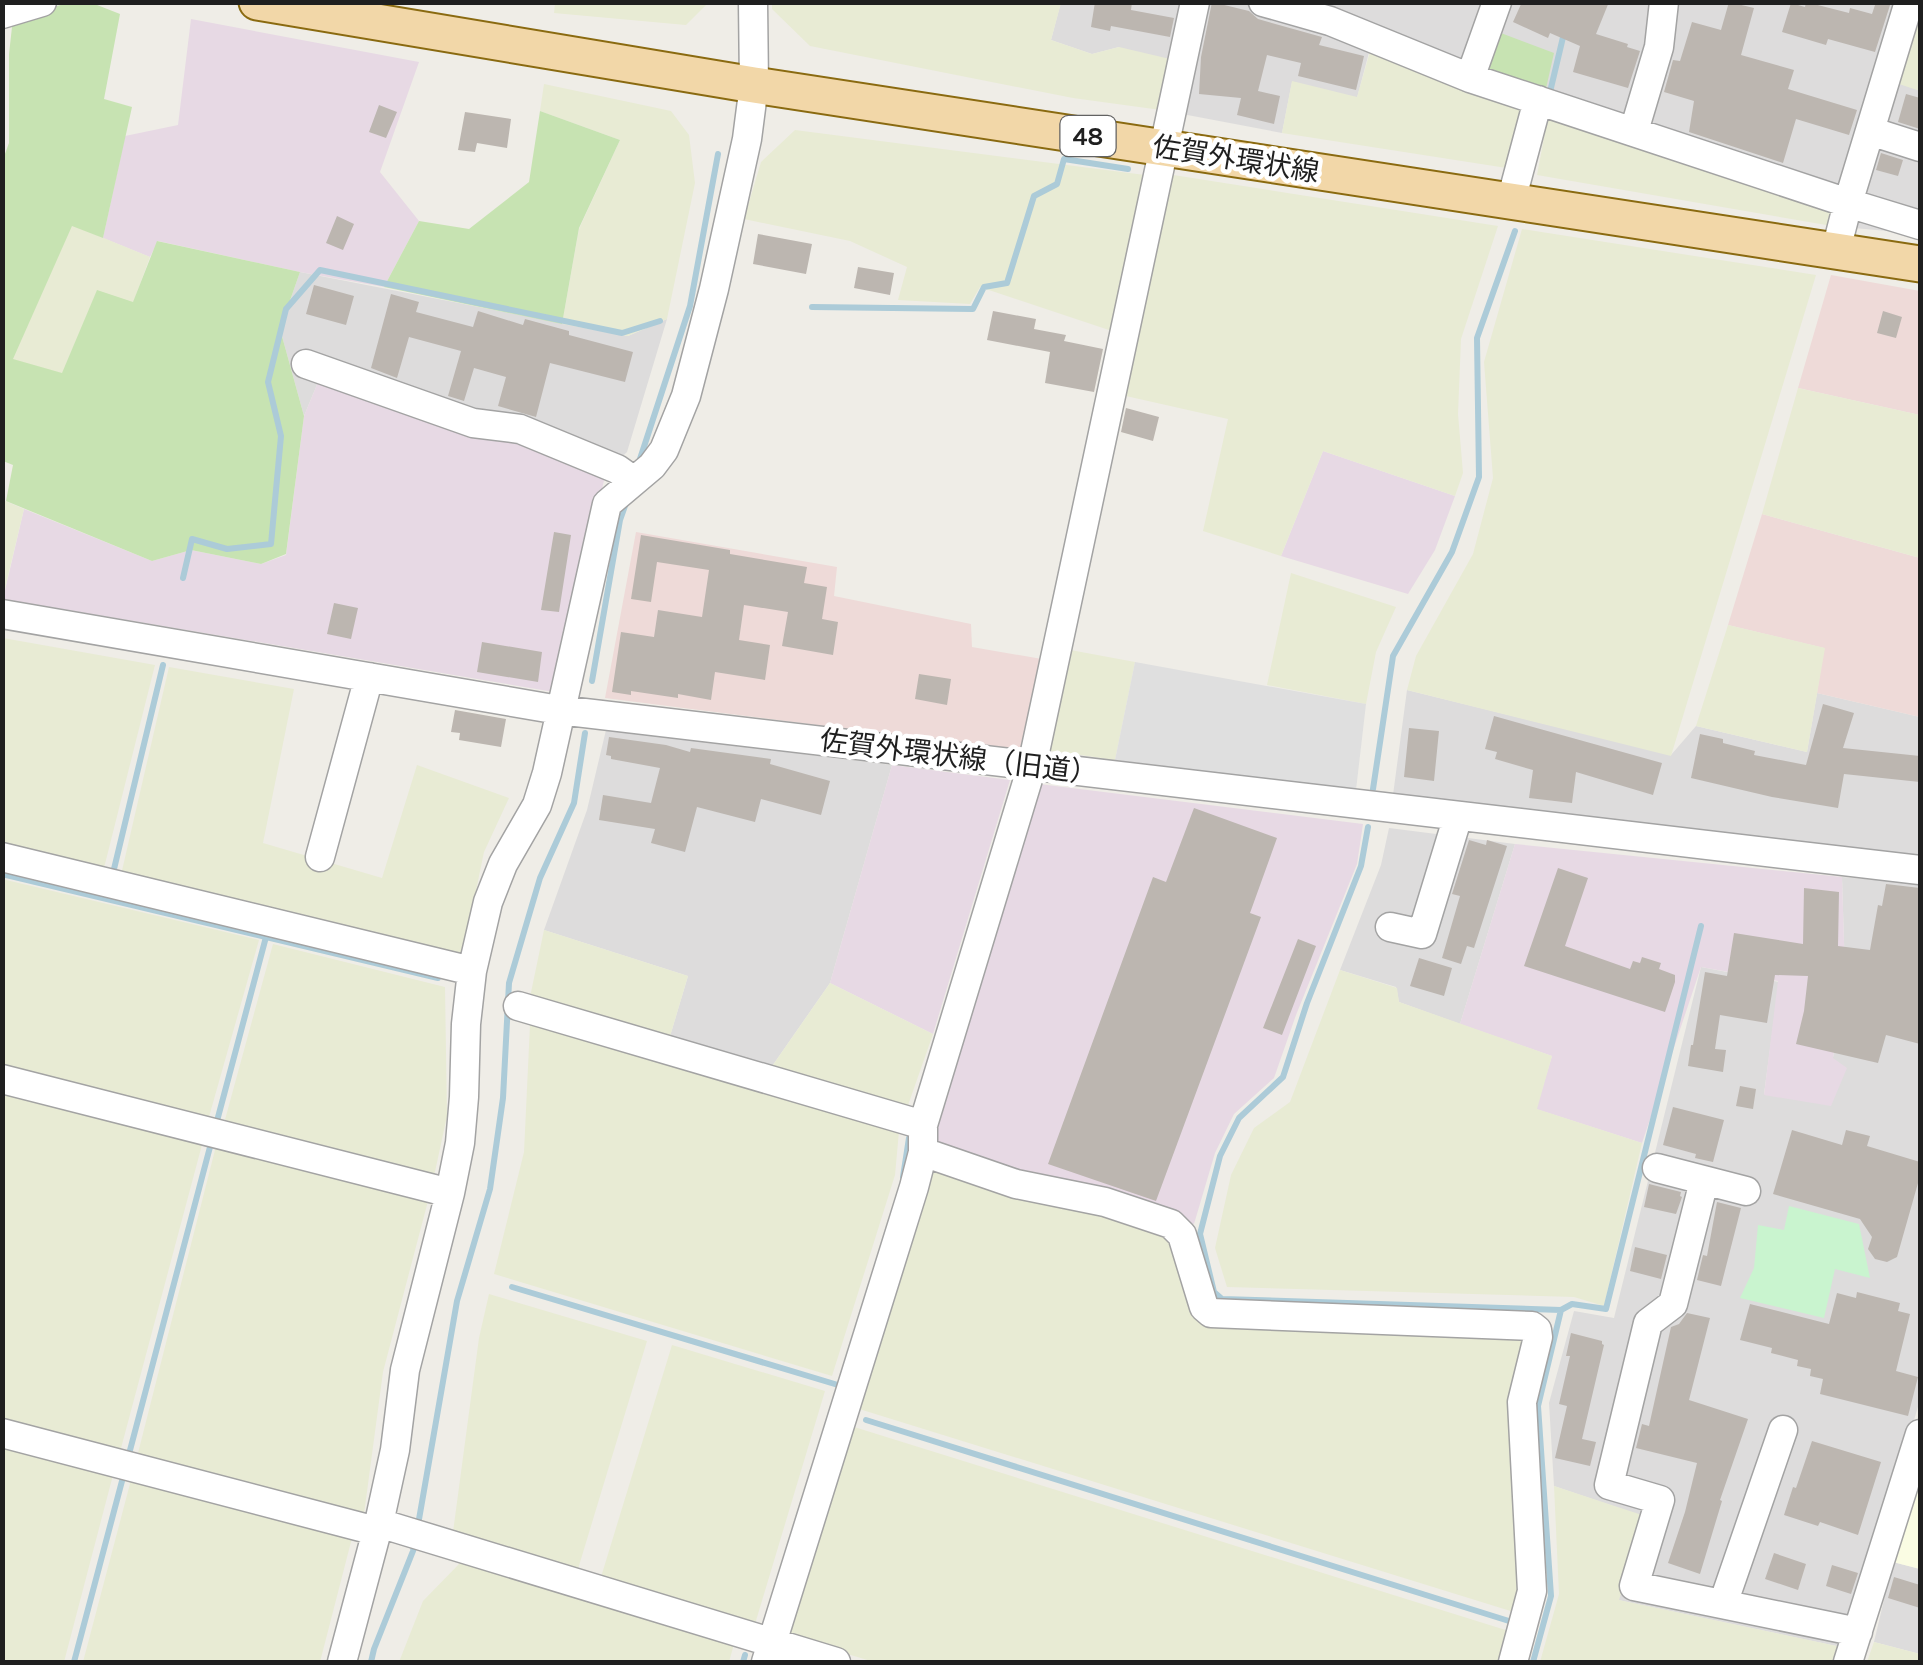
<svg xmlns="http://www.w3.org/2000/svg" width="1923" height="1665" viewBox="0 0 1923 1665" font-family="Karla,'Noto Sans JP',sans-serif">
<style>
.residential{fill:#dddcdc}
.commercial{fill:#eedad8}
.industrial{fill:#e7d9e4}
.education{fill:#fafce3}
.farmland{fill:#e8ebd4}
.grass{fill:#c7e3b2}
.park{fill:#c9f4cf}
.parking{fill:#dfdfdf}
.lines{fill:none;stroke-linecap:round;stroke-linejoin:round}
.stream{stroke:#accbd8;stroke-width:6}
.building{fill:#bcb6b0}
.minor-casing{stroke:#a3a3a3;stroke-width:31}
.major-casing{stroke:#8a6a10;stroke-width:39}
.minor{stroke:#fff;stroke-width:28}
.major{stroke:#f2d7a8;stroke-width:35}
.labels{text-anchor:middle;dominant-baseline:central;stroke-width:9;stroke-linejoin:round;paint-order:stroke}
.shield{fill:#fff;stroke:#626262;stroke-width:2.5}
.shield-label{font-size:25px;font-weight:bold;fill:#1f1f1f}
.street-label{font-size:28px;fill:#1f1f1f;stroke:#fff}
</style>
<rect width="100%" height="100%" fill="#efede7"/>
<!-- residential -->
<path class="residential" d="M1061,2L1920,3V234L1832,226L1372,41L1357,98L1292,82L1282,133L1161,110L1119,47L1092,54L1051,40Z
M300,272L628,336L667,319L627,452L606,472L321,375L304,416L280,329Z
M1407,690L1671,755L1696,726L1807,752L1817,693L1920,717V857L1393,795Z
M606,730L892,765L830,983L768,1072L668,1043L688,976L544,930L587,810Z
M1389,828L1515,844L1460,1024L1399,1002L1396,987L1340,970L1381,865Z
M1842,877L1920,884V1400L1846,1648L1618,1600L1645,1517L1554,1486L1549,1403L1574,1311L1614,1318L1701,967L1779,982L1764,1094L1833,1058L1845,975Z
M1893,1562L1920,1569V1654L1874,1642Z"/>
<!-- commercial -->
<path class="commercial" d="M1831,275L1920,291V415L1798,388Z
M1762,514L1920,558V717L1817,693L1824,648L1728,625Z
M636,532L837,567L834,596L971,624L972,647L1042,659L1020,751L605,698Z"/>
<!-- industrial -->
<path class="industrial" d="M191,19L419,62L380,172L419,221L384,287L300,272L158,241L150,257L103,238L125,136L178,125Z
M321,375L606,472L554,692L3,599L24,509L152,561L191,550L261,564L286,555L304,416Z
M1323,451L1455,496L1435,550L1408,594L1281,556Z
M892,765L1010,780L933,1034L830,983Z
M1039,784L1363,824L1357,864L1296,1015L1274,1078L1234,1114L1215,1153L1194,1224L1104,1195L933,1146L928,1131Z
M1515,844L1842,877L1845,975L1833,1058L1847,1068L1831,1106L1764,1095L1778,981L1701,967L1642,1143L1536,1109L1552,1056L1460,1024Z"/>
<!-- education -->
<path class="education" d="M1920,1476V1569L1893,1562Z"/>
<!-- farmland -->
<path class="farmland" d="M555,3V2L708,3L686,25L554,13Z
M772,3H1061L1051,40L1092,54L1119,47L1170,59L1161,110L1073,98L810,46L772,9Z
M1920,3V91L1890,81Z
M1373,41L1530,103L1513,169L1282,133L1292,81L1357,97Z
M544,84L671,111L689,135L695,183L667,319L628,336L562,324L579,229L620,140L540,111Z
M1549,111L1838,207L1832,226L1537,175Z
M795,130L1145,175L1112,331L980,287L970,304L898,300L907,267L850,241L744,219L761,162Z
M1167,174L1498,226L1461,339L1458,414L1463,473L1455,496L1323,451L1281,556L1203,531L1228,419L1117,394Z
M72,225L150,257L133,303L97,291L62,374L12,360Z
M1522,229L1816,275L1671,756L1407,690L1416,656L1473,554L1493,478L1484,362Z
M1798,388L1920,415V558L1762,514Z
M3,500L24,509L3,597L2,500Z
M1291,573L1396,607L1376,652L1366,704L1267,685Z
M1728,625L1825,648L1807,752L1696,726Z
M3,638L155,665L104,868L3,843Z
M1065,649L1135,662L1115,760L1046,750Z
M169,667L294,689L263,843L382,878L417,765L509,798L484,852L462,958L121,875Z
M2,879L259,940L207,1124L3,1071Z
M544,930L688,976L668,1043L529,1002Z
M273,944L445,987L447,1116L433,1181L223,1127Z
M1340,970L1397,988L1399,1002L1552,1056L1537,1109L1642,1143L1604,1306L1574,1297L1227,1287L1215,1248L1231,1175L1254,1128L1290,1102Z
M830,983L933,1034L906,1111L768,1072Z
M530,1025L899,1131L895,1175L832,1376L494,1274L524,1152Z
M2,1090L203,1141L120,1452L3,1423Z
M216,1146L428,1201L383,1372L364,1514L137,1457Z
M930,1165L1102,1212L1173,1240L1200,1324L1519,1331L1531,1341L1524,1589L1517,1613L856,1408Z
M489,1294L647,1341L578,1569L453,1532L479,1338Z
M672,1345L825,1391L755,1624L601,1577Z
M851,1426L1512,1632L1504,1662H874L788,1636Z
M2,1445L113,1475L64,1662H3Z
M131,1480L352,1538L320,1662H83Z
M1554,1486L1645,1516L1619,1600L1846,1648L1841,1662H1540L1559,1594Z
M460,1563L734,1644L729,1662H399L423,1601Z
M1874,1642L1920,1654V1662H1867Z"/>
<!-- grass -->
<path class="grass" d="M68,3H92L120,14L104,99L132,107L103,238L72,226L13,359L62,373L97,290L133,302L157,241L300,272L280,329L304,416L286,554L261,564L191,550L152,561L6,501L13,465L3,461L2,162L9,143V54L13,18Z
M1493,30L1554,53L1545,93L1477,74Z
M540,111L620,140L579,228L562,324L384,287L419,221L469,229L529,182Z"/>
<!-- park -->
<path class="park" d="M1789,1206L1859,1224L1870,1278L1835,1269L1824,1318L1740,1298L1754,1268L1758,1225L1784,1230Z"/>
<!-- parking -->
<path class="parking" d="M1135,662L1366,704L1356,790L1115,760Z"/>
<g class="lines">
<!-- stream -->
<path class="stream" d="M1550,92L1564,33
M812,307L973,309L984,287L1007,283L1034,196L1057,184L1064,159L1128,169
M639,462L690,306L718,154
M183,578L192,539L227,549L271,544L281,436L268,382L286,309L320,270L622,333L660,321
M592,681L620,520L626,503
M1373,789L1393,656L1452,552L1479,477L1477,338L1515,231
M1368,827L1361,866L1307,1003L1283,1077L1239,1118L1220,1156L1200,1234L1214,1292L1222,1299L1561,1310L1538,1406L1551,1596L1533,1662
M114,869L163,665
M2,874L438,978
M217,1121L266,937
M903,1177L909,1138
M512,1287L838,1385
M1561,1310L1572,1304L1606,1309L1701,926
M866,1420L1509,1621
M129,1454L210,1147
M418,1525L457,1301L490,1189L503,1098L509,983L540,878L574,803L585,733
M74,1662L122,1481
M371,1662L374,1649L413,1551L415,1542
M743,1662L745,1655"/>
</g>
<!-- building -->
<path class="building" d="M1095,2H1132L1131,10L1174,18L1170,37L1111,26L1110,31L1091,27Z
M1212,2L1249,11L1258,19L1322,37L1319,45L1364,56L1356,90L1298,76L1301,63L1267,55L1258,91L1280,96L1274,124L1237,115L1241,98L1199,94L1201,57Z
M1522,2H1609L1596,34L1628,44L1627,47L1640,51L1628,88L1573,72L1580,46L1550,33L1548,38L1513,22Z
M1729,2L1754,8L1741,55L1794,70L1788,89L1857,110L1849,135L1796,119L1783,163L1689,132L1694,101L1664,92L1673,60L1680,61L1692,22L1721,30Z
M1806,2L1849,13L1850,8L1872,14L1876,2H1891L1875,52L1828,39L1826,45L1782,32L1791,3L1805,7Z
M1906,94L1920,98V129L1898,122Z
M379,105L397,112L386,138L369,132Z
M465,112L511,119L507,148L477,143L475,152L458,150Z
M1881,153L1903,160L1898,176L1876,170Z
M337,216L354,224L343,250L326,243Z
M758,234L812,244L806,274L753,264Z
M858,267L894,273L890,295L854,288Z
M314,285L354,296L346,325L306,314Z
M391,294L419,302L416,312L473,327L478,311L523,325L525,319L569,331V335L633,352L625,382L550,363L536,417L498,406L506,377L474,368L464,401L448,396L461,351L409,337L397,378L371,368Z
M993,311L1036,319L1034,329L1066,335L1064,341L1103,349L1094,392L1045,383L1050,352L987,340Z
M1883,311L1902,317L1896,338L1877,333Z
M1126,408L1159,417L1153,441L1121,432Z
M554,532L571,535L559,612L541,610Z
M641,535L730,550V554L807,567L804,583L827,587L822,619L838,622L833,655L782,646L788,612L744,605L739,640L770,645L765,680L715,672L711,700L678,694V698L631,691V695L612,692L621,632L654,637L658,610L702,617L709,570L657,562L651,602L631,599Z
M334,603L358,608L351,639L327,634Z
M482,642L542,652L538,682L477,672Z
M919,674L951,679L947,705L915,699Z
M1823,704L1854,713L1843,748L1920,756V782L1844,774L1838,808L1772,797L1691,778L1700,734L1723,739V743L1755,751L1754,755L1806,765Z
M455,710L506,719L501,747L459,740L460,733L451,732Z
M1494,716L1662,763L1653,795L1576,772L1572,803L1529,798L1533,770L1495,759L1497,752L1485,749Z
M1409,728L1439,731L1434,781L1404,777Z
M609,737L666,745L690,752L691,748L771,759L770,764L830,781L821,815L761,799L755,822L697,807L685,852L651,843L655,829L599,820L603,795L651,803L660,768L611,759V756L606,755Z
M1194,808L1277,838L1250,913L1261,917L1156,1201L1048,1164L1153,877L1166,882Z
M1469,840L1486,845L1487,840L1507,846L1474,948L1467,946L1461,964L1442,958L1460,896L1452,894Z
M1558,868L1588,878L1565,946L1630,969L1633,961L1640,963L1642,957L1661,963L1659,969L1675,975V982L1665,1012L1524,966Z
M1886,884L1920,888V1044L1886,1035L1878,1063L1796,1044L1804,1011L1808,976L1775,975L1767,1023L1720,1015L1715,1049L1726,1050L1723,1072L1688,1066L1691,1045H1693L1705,972L1727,976L1734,933L1803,944L1804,888L1839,892L1838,946L1870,950L1878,905L1882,906Z
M1298,939L1316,946L1282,1035L1263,1028Z
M1419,958L1452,968L1444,996L1410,986Z
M1740,1086L1756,1089L1753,1109L1736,1106Z
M1673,1107L1724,1120L1713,1162L1695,1158L1696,1154L1663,1145Z
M1792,1130L1842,1145L1846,1130L1870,1136L1867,1146L1920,1162V1176L1897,1257L1887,1262L1875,1259L1868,1249L1872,1237L1860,1219L1773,1194Z
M1649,1184L1681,1192L1680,1196L1682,1197L1676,1214L1644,1207Z
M1717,1202L1741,1208L1721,1286L1697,1280L1703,1255L1707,1256Z
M1635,1247L1667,1255L1661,1279L1630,1271Z
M1857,1292L1900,1303L1898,1311L1910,1314L1896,1371L1918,1377L1908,1416L1820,1394L1823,1379L1810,1376L1811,1369L1797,1366L1798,1360L1771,1353L1772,1348L1740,1340L1750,1304L1829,1324L1837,1293L1856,1298Z
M1687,1313L1710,1318L1689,1400L1748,1419L1720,1500L1722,1501L1700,1574L1668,1563L1685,1512L1697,1463L1636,1448L1642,1424L1649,1426L1671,1327L1679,1324Z
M1571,1333L1602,1341V1344L1604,1345L1582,1439L1596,1442L1590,1466L1555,1458L1567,1406L1559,1404L1570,1356H1566Z
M1812,1441L1881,1462L1858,1535L1820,1522L1818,1526L1784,1515L1793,1487L1796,1488Z
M1774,1553L1806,1564L1798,1590L1765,1579Z
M1832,1565L1858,1573L1851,1594L1826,1586Z
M1894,1577L1920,1585V1608L1888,1598Z"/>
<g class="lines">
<!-- minor casing -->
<g class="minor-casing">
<path id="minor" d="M1263,2L1330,21L1470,78L1848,203L1909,2
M2,14L42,2
M1470,78L1497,2
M1634,131L1659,47L1664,2
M1870,131L1920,147
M1511,201L1538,100
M1836,250L1848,203L1920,225
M306,364L473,423L520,429L617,469L634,481
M2,614L559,710L1920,870
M2,857L472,971
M320,857L369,677
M1390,927L1422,934L1458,816
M518,1006L923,1125
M2,1079L450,1193
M923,1152L1016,1184L1105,1202L1171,1224L1182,1235L1204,1307L1211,1313L1532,1326L1537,1330L1538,1337L1522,1402L1532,1591L1513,1662
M1657,1168L1746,1191
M1704,1181L1673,1304L1648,1323L1609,1485L1660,1500L1634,1586L1858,1632
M2,1433L376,1531
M379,1523L836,1662
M1723,1604L1783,1430
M342,1662L379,1523L395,1450L405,1370L450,1193L460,1143L464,1097L466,1024L472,971L488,902L503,864L537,805L547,773L607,504L652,466L664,450L686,396L714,289L747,139L754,85L753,2
M766,1662L914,1187L923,1152V1125L1032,766L1195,2
M1848,1662L1920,1434"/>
</g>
<!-- major casing -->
<g class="major-casing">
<path id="major" d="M257,2L754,85L1920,264"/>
</g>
<!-- minor -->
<use href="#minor" class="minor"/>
<!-- major -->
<use href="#major" class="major"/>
</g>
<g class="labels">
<!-- shield labels -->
<rect class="shield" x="1060.5" y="116" width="55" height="40" rx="8"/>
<g class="shield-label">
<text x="1088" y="136">48</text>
</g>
<!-- street labels -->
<g class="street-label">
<text transform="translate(1236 159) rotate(9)">佐賀外環状線</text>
<text transform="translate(959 757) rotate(7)">佐賀外環状線（旧道）</text>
</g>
</g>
<!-- border -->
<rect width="1923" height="1665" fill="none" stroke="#1f1f1f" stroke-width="10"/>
</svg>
